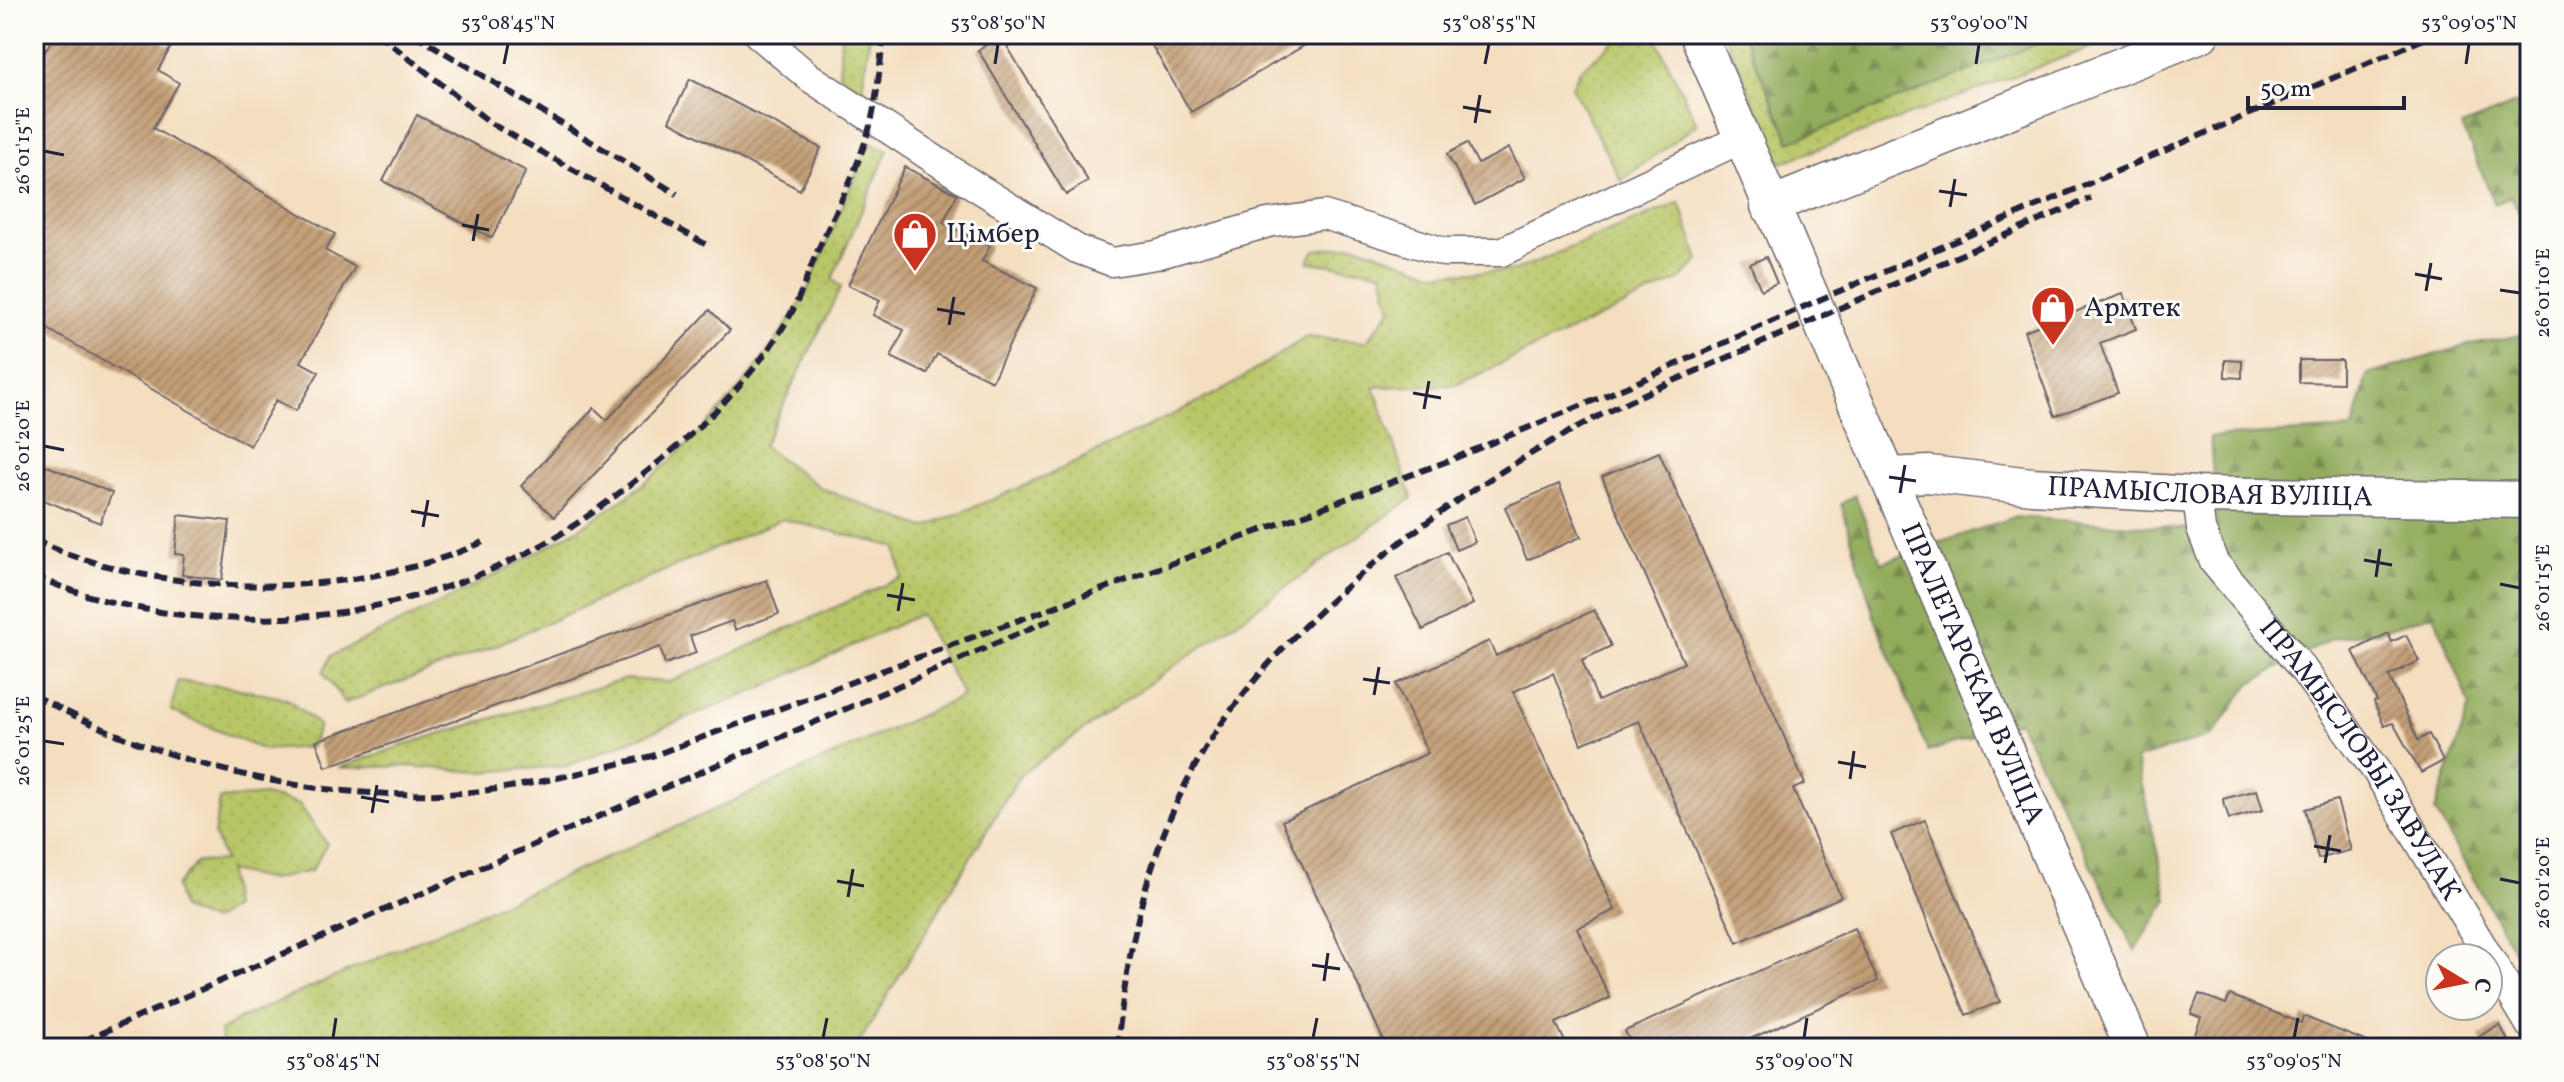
<svg xmlns="http://www.w3.org/2000/svg" width="2564" height="1082" viewBox="0 0 2564 1082" font-family="Vollkorn,serif">
<style>
.green{fill:url(#green-dots);stroke:#6e7452;stroke-width:2}
.forest{fill:url(#forest-firs);stroke:#5a664c;stroke-width:2}
.building{fill:url(#building-hatch)}
.lines{fill:none;stroke-linecap:round;stroke-linejoin:round}
.minor-casing{stroke:#6c646a;stroke-width:31}
.major-casing{stroke:#6c646a;stroke-width:39}
.minor{stroke:#fff;stroke-width:28}
.major{stroke:#fff;stroke-width:36}
.rail{stroke:#22223b;stroke-width:6;stroke-dasharray:12 6;stroke-linecap:butt}
.ticks{fill:none;stroke:#22223b;stroke-width:3}
.labels{text-anchor:middle;dominant-baseline:central;stroke-width:6;stroke-linejoin:round;paint-order:stroke}
.poi-label{font-size:28px;fill:#22223b;stroke:#fdfcf7;text-anchor:start}
.street-label{font-size:28px;fill:#22223b;stroke:#fdfcf7}
.neatline{fill:none;stroke:#22223b;stroke-width:3}
.ticks-label{font-size:20px;text-anchor:middle;fill:#22223b}
</style>
<defs>
<pattern id="green-dots" width="8" height="8" patternUnits="userSpaceOnUse" patternTransform="scale(2)"><rect width="8" height="8" fill="#b9c668"/><path d="M2 2h.1M6 6h.1" fill="none" stroke="#9faa5b" stroke-width="1.8" stroke-linecap="round"/></pattern>
<pattern id="forest-firs" width="22" height="20" patternUnits="userSpaceOnUse" patternTransform="scale(2)"><rect width="22" height="20" fill="#92ab5c"/><path d="M5 1l3.5 6h-7zM16 11l3.5 6h-7z" fill="#778b4d"/></pattern>
<pattern id="building-hatch" width="6" height="6" patternUnits="userSpaceOnUse" patternTransform="scale(2)"><rect width="6" height="6" fill="#c39e76"/><path d="M-1 1l2-2M0 6l6-6M5 7l2-2" fill="none" stroke="#9e8062"/></pattern>
</defs>
<rect width="100%" height="100%" fill="#fdfcf7"/>
<filter id="ink" filterUnits="userSpaceOnUse"><feTurbulence type="fractalNoise" baseFrequency=".0125" numOctaves="2"/><feDisplacementMap in="SourceGraphic" scale="16" xChannelSelector="R" yChannelSelector="G"/><feConvolveMatrix kernelMatrix="1 2 1 2 8 2 1 2 1" color-interpolation-filters="sRGB"/></filter>
<filter id="wash" filterUnits="userSpaceOnUse"><feTurbulence type="fractalNoise" baseFrequency=".006" numOctaves="4" result="noise"/><feDisplacementMap in="SourceGraphic" scale="32" xChannelSelector="R" yChannelSelector="G"/><feGaussianBlur stdDeviation="1.8" result="paint"/><feColorMatrix in="noise" values="0 0 0 0 0 0 0 0 0 0 0 0 0 0 0 0 0 1.4 0 .05"/><feComposite in="paint" operator="in"/></filter>
<g filter="url(#wash)">
<rect width="100%" height="100%" fill="#f4dec0"/>
<!-- green -->
<path class="green" d="M841,34H870L861,97L839,81Z
M1624,34H1654L1697,124L1621,181L1572,87L1580,70Z
M1724,34H2127L1781,163Z
M869,142L888,150L832,279L841,287L763,446L821,488L924,528L1043,478L1227,388L1306,337L1366,342L1391,309L1382,272L1308,262L1315,250L1356,245L1435,273L1514,271L1680,202L1699,260L1681,279L1456,385L1374,387L1412,498L1020,775L856,1048H224L220,1031L239,1019L685,823L963,696L920,614L757,690L567,766L479,772L407,766L338,768L422,739L626,679L670,682L902,577L896,547L782,519L483,651L345,703L323,672L331,656C419,613 513,570 595,518C677,468 758,376 806,294Z
M178,681L231,687L287,699L319,725L311,747L264,750L171,711Z
M264,795L299,804L327,844L311,871L270,880L228,871L233,908L212,921L182,909L176,886L197,862L224,861L214,834L220,799Z"/>
<!-- forest -->
<path class="forest" d="M1743,34H2063L1790,142Z
M2530,98V231L2511,197L2495,204L2462,126Z
M2530,334V945L2514,951L2435,811L2470,705L2434,614L2379,631L2333,638L2250,684L2212,736L2136,759L2168,900L2135,950L2018,721L1928,752L1874,616L1841,504L1855,495L1881,563L2014,517L2217,531L2210,437L2353,429L2367,375L2471,344Z"/>
<g id="blocks">
<!-- building -->
<path class="building" d="M55,34H148L171,47L158,70L179,83L153,128L335,234L325,250L355,267L301,362L319,372L296,411L276,400L250,446L34,321V70Z
M1145,34H1324L1191,112Z
M1001,36L1088,181L1066,195L978,50Z
M690,79L821,148L800,190L669,121Z
M417,115L526,171L492,238L383,181Z
M1467,143L1478,164L1509,148L1525,178L1475,205L1447,154Z
M905,167L957,194L943,223L990,246L982,261L1037,288L992,381L937,354L927,374L891,357L904,330L873,315L880,300L848,285Z
M1766,257L1777,283L1761,290L1750,264Z
M2123,294L2136,329L2100,343L2118,393L2055,416L2024,331Z
M710,310L730,330L554,517L521,486L594,408L607,420Z
M2225,360L2242,361V378L2225,377Z
M2299,360H2342V383L2299,382Z
M1659,452L1805,784L1793,789L1841,897L1737,943L1639,721L1581,744L1553,673L1513,692L1615,910L1577,928L1610,998L1556,1023L1568,1048H1387L1282,821L1428,753L1396,684L1489,641L1496,656L1594,610L1611,646L1582,660L1598,701L1684,663L1602,477Z
M45,465L112,493L100,523L34,496Z
M1559,484L1581,537L1527,560L1505,507Z
M179,515L230,521L222,580L182,575L184,555L175,554Z
M1465,517L1475,542L1456,550L1446,525Z
M1447,552L1473,604L1423,630L1396,578Z
M767,580L779,614L735,630L732,621L690,636L696,653L665,664L660,647L326,767L316,741Z
M2388,633L2392,642L2406,635L2419,661L2389,676L2418,740L2429,734L2443,761L2421,773L2393,723L2384,726L2374,702L2377,701L2353,651Z
M2257,790L2263,810L2229,819L2223,799Z
M2337,800L2351,850L2318,859L2305,809Z
M1925,820L2000,1002L1966,1015L1891,834Z
M1854,928L1878,981L1730,1048H1633L1625,1031Z
M2199,994L2226,1004L2230,995L2301,1023L2303,1016L2382,1048H2223L2194,1037L2201,1018L2191,1014Z
M2500,1025L2512,1048H2486L2479,1036Z"/>
</g>
</g>
<g filter="url(#ink)">
<use href="#blocks" fill-opacity="0" stroke="#6c646a" stroke-width="2"/>
<g class="lines">
<!-- minor casing -->
<g class="minor-casing">
<g id="minor">
<path d="M758,34L809,77L975,186L1077,249L1112,262L1156,255L1268,223L1324,215L1444,252H1501L1741,139"/>
<path id="s1" d="M2197,495L2201,529L2214,562L2302,668L2377,772L2530,1025"/>
</g>
</g>
<!-- major casing -->
<g class="major-casing">
<g id="major">
<path id="s2" d="M1698,34L2133,1048"/>
<path d="M1769,206L2201,34"/>
<path id="s3" d="M1889,476L1929,474L2032,486L2197,495L2530,500"/>
</g>
</g>
<!-- minor -->
<use href="#minor" class="minor"/>
<!-- major -->
<use href="#major" class="major"/>
<!-- rail -->
<path class="rail" d="M378,34L492,124L707,245
M414,34L677,194
M34,540C164,600 353,601 483,542
M34,576C191,643 380,629 531,551C573,529 612,499 650,469C700,429 752,379 785,324C799,302 807,275 817,252C837,208 861,164 872,118C878,91 880,62 884,34
M34,695C164,766 313,802 461,793C526,788 590,770 652,756L1448,461L1631,385L1812,303L2435,34
M67,1048L1052,619
M1117,1048C1127,955 1144,867 1186,783C1261,634 1436,503 1580,426C1642,392 1710,366 1775,337C1880,290 1985,244 2091,198"/>
</g>
</g>
<!-- ticks -->
<path class="ticks" d="M504,64L508,44M995,64L998,44M1485,64L1489,44M1976,64L1979,44M2466,64L2469,44M1463,107L1491,112M1475,123L1480,95M44,151L64,155M1939,191L1967,195M1950,207L1955,179M462,225L489,230M473,241L478,214M2415,274L2442,279M2500,290L2520,293M2426,291L2431,263M937,309L965,314M949,325L954,297M1413,393L1441,398M1424,409L1429,381M44,446L64,450M1889,477L1916,481M1900,493L1905,465M411,511L439,516M423,527L428,500M2364,560L2392,565M2376,577L2380,549M2500,584L2520,588M887,595L915,600M898,611L903,583M1363,679L1390,683M1374,695L1379,667M44,741L64,744M1838,762L1866,767M1850,779L1854,751M361,797L389,802M372,813L377,785M2314,846L2341,851M2325,863L2330,835M2500,879L2520,883M837,881L864,886M848,897L853,869M1312,965L1340,969M1324,981L1328,953M333,1038L336,1018M823,1038L827,1018M1313,1038L1317,1018M1804,1038L1807,1018M2294,1038L2298,1018"/>
<!-- icons -->
<defs>
<g id="shop-pin" transform="scale(2.3)"><path d="M0 17L-7.5 6A9.5 9.5 0 1 1 7.5 6Z" fill="#c8321e" stroke="#fdfcf7"/><path d="M-5-2.5h2.3a2.7 3.5 0 0 1 5.4 0H5L5.5 6h-11ZM-1.5-2.5h3a1.5 2.3 0 0 0-3 0Z" fill="#fff"/></g>
</defs>
<g fill-rule="evenodd">
<use href="#shop-pin" x="915" y="234"/>
<use href="#shop-pin" x="2053" y="308"/>
</g>
<g class="labels">
<!-- poi labels -->
<g class="poi-label">
<text x="946" y="234">Цімбер</text>
<text x="2084" y="308">Армтек</text>
</g>
<!-- street labels -->
<g class="street-label">
<text stroke="none"><textPath href="#s3" startOffset="322">ПРАМЫСЛОВАЯ ВУЛІЦА</textPath></text>
<text stroke="none"><textPath href="#s2" startOffset="696">ПРАЛЕТАРСКАЯ ВУЛІЦА</textPath></text>
<text stroke="none"><textPath href="#s1" startOffset="316">ПРАМЫСЛОВЫ ЗАВУЛАК</textPath></text>
</g>
</g>
<!-- margin -->
<rect width="2564" height="1082" fill="none" stroke="#fdfcf7" stroke-width="88"/>
<!-- north arrow -->
<g transform="translate(2464 982) rotate(100)"><circle r="38" fill="#fdfcf7" stroke="#a5a5ac" stroke-width="2"/>
<path d="M0-6L14 30L0 20L-14 30Z" fill="#c8321e"/>
<text y="-12" font-size="22" font-weight="bold" text-anchor="middle" fill="#22223b">С</text>
</g>
<!-- scale -->
<path d="M2248 96v12h156v-12" fill="none" stroke="#22223b" stroke-width="4"/>
<text x="2260" y="96" font-size="24" fill="#22223b" stroke="#fdfcf7" stroke-width="6" paint-order="stroke">50 m</text>
<rect x="44" y="44" width="2476" height="994" class="neatline"/>
<g class="ticks-label">
<text x="508" y="29">53°08'45"N</text>
<text x="998" y="29">53°08'50"N</text>
<text x="1489" y="29">53°08'55"N</text>
<text x="1979" y="29">53°09'00"N</text>
<text x="2469" y="29">53°09'05"N</text>
<text transform="translate(22 151) rotate(-90)" y="7">26°01'15"E</text>
<text transform="translate(2542 293) rotate(-90)" y="7">26°01'10"E</text>
<text transform="translate(22 446) rotate(-90)" y="7">26°01'20"E</text>
<text transform="translate(2542 588) rotate(-90)" y="7">26°01'15"E</text>
<text transform="translate(22 741) rotate(-90)" y="7">26°01'25"E</text>
<text transform="translate(2542 883) rotate(-90)" y="7">26°01'20"E</text>
<text x="333" y="1067">53°08'45"N</text>
<text x="823" y="1067">53°08'50"N</text>
<text x="1313" y="1067">53°08'55"N</text>
<text x="1804" y="1067">53°09'00"N</text>
<text x="2294" y="1067">53°09'05"N</text>
</g>
</svg>
